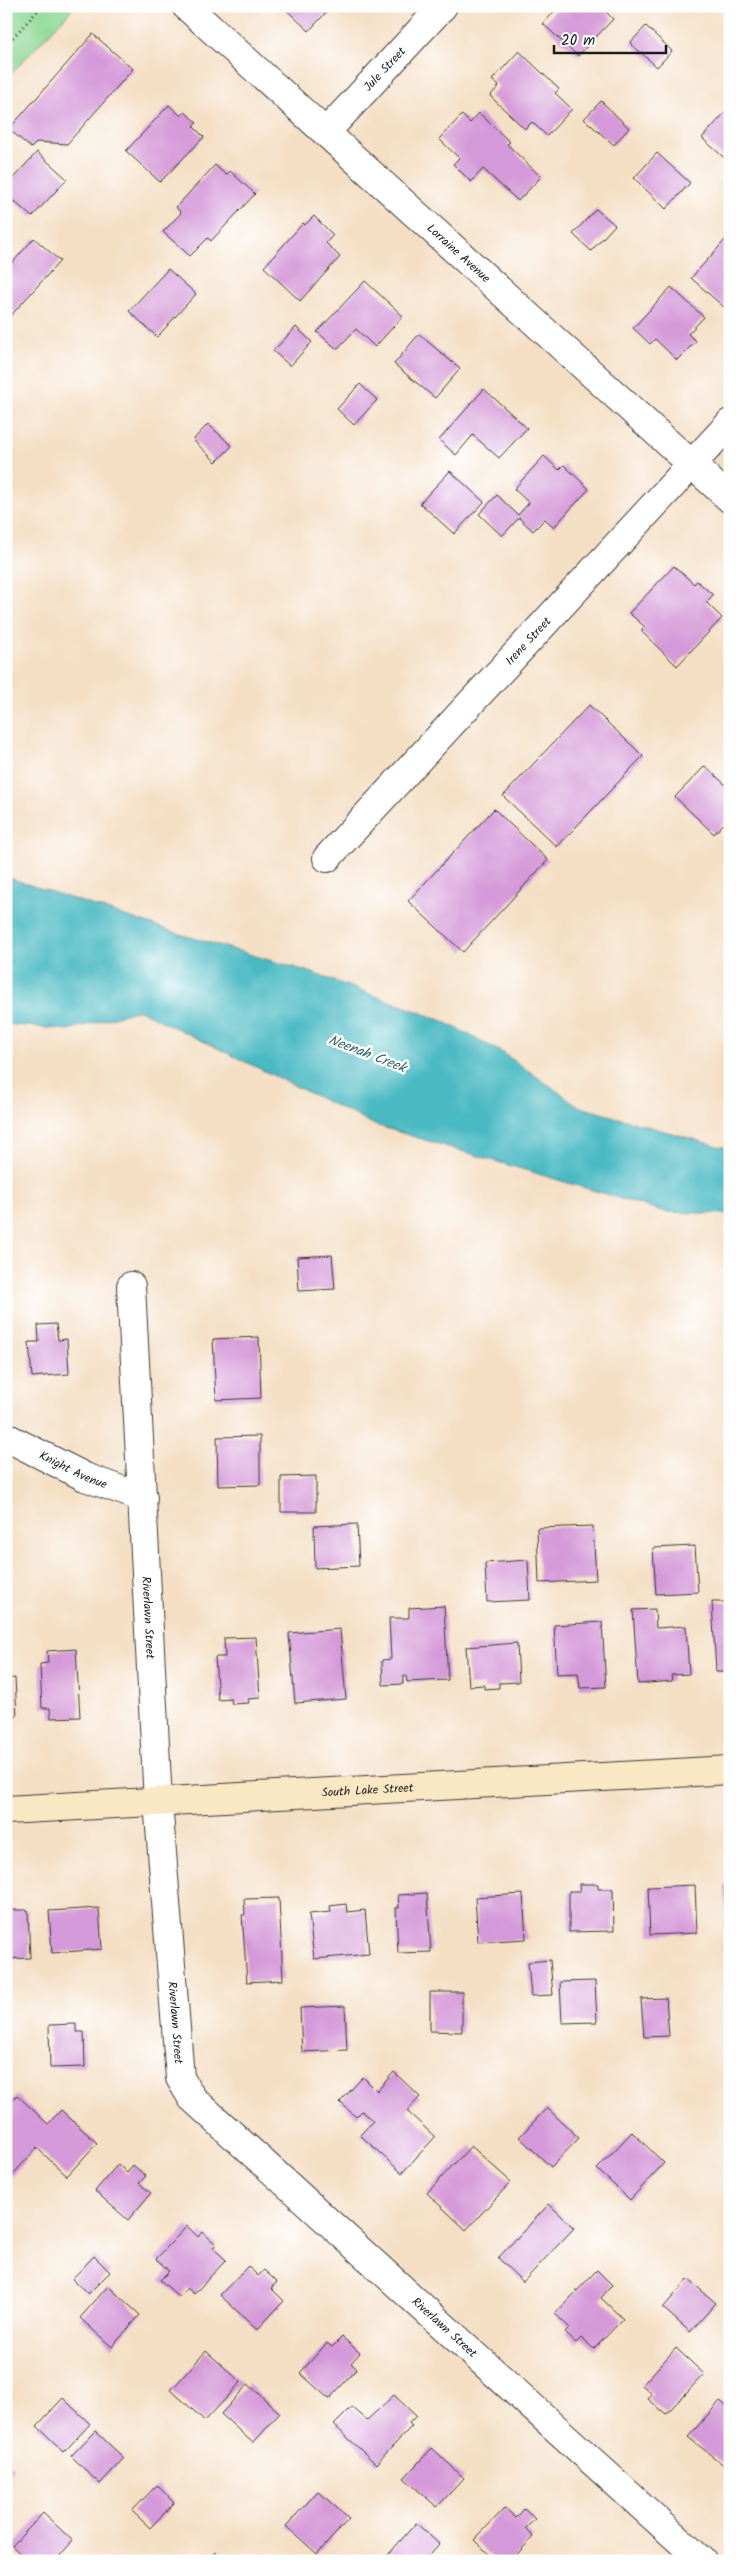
<svg xmlns="http://www.w3.org/2000/svg" width="736" height="2567" viewBox="0 0 736 2567" font-family="Kalam,sans-serif">
<style>
.green{fill:#8cd894;stroke:#547a58}
.water{fill:#4ab9c2;stroke:#336a6f}
.building{fill:#d499d8}
.lines{fill:none;stroke-linecap:round;stroke-linejoin:round}
.street-casing{stroke:#3c3935;stroke-width:30}
.secondary-casing{stroke:#3c3935;stroke-width:30}
.path{stroke:#3c3935;stroke-width:3;stroke-dasharray:1 4;stroke-linecap:butt}
.street{stroke:#fff;stroke-width:28}
.secondary{stroke:#fae7c3;stroke-width:28}
.labels{text-anchor:middle;dominant-baseline:central;stroke-width:5;stroke-linejoin:round;paint-order:stroke}
.street-label{font-size:12px;fill:#1c1c1c;stroke:#fff}
.water-label{font-size:14px;font-style:italic;fill:#316367;stroke:#fff}
</style>
<rect width="100%" height="100%" fill="#fff"/>
<filter id="ink" filterUnits="userSpaceOnUse"><feTurbulence type="fractalNoise" baseFrequency=".02" numOctaves="2"/><feDisplacementMap in="SourceGraphic" scale="10" xChannelSelector="R" yChannelSelector="G"/><feConvolveMatrix kernelMatrix="1 2 1 2 8 2 1 2 1" color-interpolation-filters="sRGB"/></filter>
<filter id="wash" filterUnits="userSpaceOnUse"><feTurbulence type="fractalNoise" baseFrequency=".0096" numOctaves="4" result="noise"/><feDisplacementMap in="SourceGraphic" scale="20" xChannelSelector="R" yChannelSelector="G"/><feGaussianBlur stdDeviation="1.12" result="paint"/><feColorMatrix in="noise" values="0 0 0 0 0 0 0 0 0 0 0 0 0 0 0 0 0 1.4 0 .05"/><feComposite in="paint" operator="in"/></filter>
<g filter="url(#wash)">
<rect width="100%" height="100%" fill="#f4dfc4"/>
<!-- green -->
<path class="green" d="M6,6H75L6,79Z"/>
<!-- water -->
<path class="water" d="M6,877L180,934L307,971L441,1020L503,1053L580,1107L721,1147L730,1146V1214L665,1212L375,1125L139,1010L68,1030L6,1024Z"/>
<g id="blocks">
<!-- building -->
<path class="building" d="M282,6H332L309,31Z
M559,6H600L613,19L578,56L543,24Z
M646,26L672,51L657,67L630,43Z
M93,34L133,69L67,144L37,142L31,148L9,129Z
M519,51L559,89L555,93L572,109L547,136L532,122L525,129L490,96L499,86L492,80Z
M601,101L629,128L614,145L584,119Z
M169,105L181,116L185,112L197,123L193,126L204,137L160,182L126,151Z
M730,107V163L702,138Z
M479,113L510,142L507,144L541,177L518,201L483,169L471,182L453,164L459,158L439,139L462,115L470,123Z
M37,152L67,179L32,217L6,194V186Z
M657,153L690,183L666,209L634,178Z
M215,165L226,175L230,171L255,194L211,241L208,238L190,256L163,232L181,213L176,207Z
M596,209L615,225L591,251L573,234Z
M314,216L333,235L326,243L340,257L300,301L264,267L303,223L305,225Z
M34,238L60,261L6,321V270Z
M726,239L730,242V304L726,309L691,278Z
M168,269L196,294L157,337L129,311Z
M365,281L403,316L375,347L356,329L337,349L317,332Z
M671,287L704,317L688,334L696,341L677,360L655,339L650,344L633,328Z
M296,327L312,342L290,366L273,351Z
M419,334L460,369L435,398L394,364Z
M360,384L377,400L354,425L337,409Z
M484,389L527,428L499,458L473,435L456,455L439,440Z
M208,424L232,446L216,462L193,440Z
M544,456L559,470L564,465L589,489L554,527L545,519L533,531L519,518L502,536L479,514L497,495L518,515L529,503L514,489Z
M450,471L484,502L454,534L420,503Z
M674,566L694,584L697,581L713,595L706,602L722,618L677,666L641,631L645,627L629,613Z
M589,705L643,756L557,847L503,796Z
M705,766L730,789V817L714,834L675,797Z
M494,809L548,860L463,952L408,901Z
M332,1255L335,1289L299,1291L297,1257Z
M56,1324L58,1340L67,1339L69,1374L32,1377L29,1342H39L38,1325Z
M259,1337L261,1398L216,1400L213,1339Z
M260,1436V1485L218,1486L217,1437Z
M316,1476V1512H281V1477Z
M357,1524L359,1566L315,1568L314,1526Z
M593,1526L596,1580L539,1583L537,1528Z
M695,1546L698,1592L656,1594L653,1548Z
M528,1560L530,1600L487,1602L485,1563Z
M712,1602H730V1672H716Z
M444,1606L448,1680L407,1682L406,1676H403V1684L383,1685L382,1660L391,1659L389,1618H409V1608Z
M655,1609L656,1628L686,1626L689,1674L671,1675L672,1681L638,1684L633,1610Z
M602,1622L606,1687L580,1688L578,1673L557,1674L554,1625Z
M340,1629L346,1699L295,1703L289,1633Z
M256,1637L260,1698L248,1699L249,1703L232,1704L231,1699L218,1700L215,1657H225L224,1638Z
M517,1643L519,1682L499,1683V1688L484,1689V1685L469,1686L466,1647Z
M76,1649L80,1717L51,1718L50,1708H42L40,1664L48,1663L47,1651Z
M15,1678L17,1716H6V1679Z
M579,1884H598V1889H613L614,1931L569,1932V1891H580Z
M695,1885L697,1933L650,1935L648,1887Z
M724,1885H730V1926H726Z
M427,1893L431,1952L398,1953L396,1908H399L398,1895Z
M523,1894L526,1939L478,1942L475,1897Z
M279,1898L283,1980L247,1982L242,1915H245L244,1899Z
M346,1904L347,1912L365,1910L369,1954L314,1959L309,1914L331,1912L330,1906Z
M99,1908L102,1949L52,1953L49,1911Z
M6,1910H28L30,1958L6,1959Z
M550,1960L553,1995L531,1996L528,1962Z
M595,1981L597,2022L562,2023L560,1982Z
M430,1992H462V2032L430,2031Z
M666,1998L669,2036L644,2037L641,1999Z
M345,2006L347,2050L302,2052L300,2008Z
M76,2024V2032H84L85,2067L50,2068L49,2025Z
M394,2072L420,2097L407,2111L435,2137L402,2173L360,2135L373,2121L362,2111L356,2117L340,2102L363,2077L377,2091Z
M17,2095L48,2124L61,2110L97,2143L67,2176L37,2148L6,2182V2106Z
M547,2108L579,2138L551,2167L519,2137Z
M632,2132L664,2163L630,2200L597,2169Z
M471,2146L511,2182L466,2230L427,2193Z
M118,2164L127,2173L133,2165L146,2176L139,2183L151,2193L128,2220L95,2191Z
M549,2204L574,2228L523,2282L498,2258Z
M187,2226L198,2237L202,2232L216,2244L213,2248L226,2260L194,2294L187,2288L179,2297L160,2280L169,2271L156,2259Z
M94,2256L110,2272L88,2294L72,2279Z
M248,2266L258,2276L264,2270L277,2282L271,2288L284,2301L257,2330L220,2295Z
M597,2270L612,2285L601,2298L623,2319L594,2349L581,2338L576,2343L565,2333L570,2328L555,2314Z
M688,2279L716,2303L690,2332L663,2308Z
M108,2286L140,2315L112,2347L80,2318Z
M342,2337L360,2353L351,2363L357,2369L329,2399L300,2373L327,2343L332,2347Z
M676,2348L704,2374L666,2414L648,2399L652,2394L642,2385Z
M206,2351L241,2382L205,2421L171,2390Z
M248,2384L280,2413L253,2443L221,2414Z
M394,2395L416,2416L409,2423L412,2426L376,2464L334,2425L352,2407L367,2420Z
M63,2398L90,2424L64,2452L37,2426Z
M720,2401L730,2409V2470L688,2437Z
M95,2431L124,2458L100,2484L71,2456Z
M432,2448L464,2478L437,2507L404,2478Z
M6,2461L14,2468L6,2476Z
M157,2485L174,2503L150,2528L132,2511Z
M318,2491L349,2519L317,2554L286,2526Z
M505,2508L516,2518L524,2509L535,2519L525,2529L533,2537L511,2561H496L474,2540Z
M43,2513L73,2541L60,2555L64,2559L63,2561H28L12,2546Z
M416,2523L439,2544L424,2561H392L387,2556Z
M215,2551L225,2561H206Z"/>
</g>
</g>
<g filter="url(#ink)">
<use href="#blocks" fill-opacity="0" stroke="#3c3935" stroke-width="1"/>
<g class="lines">
<!-- street casing -->
<g class="street-casing">
<g id="street">
<path id="s1" d="M186,6L730,499"/>
<path id="s2" d="M326,132L443,6"/>
<path id="s3" d="M327,858L730,423"/>
<path id="s4" d="M131,1286L158,1802L180,2078L192,2098L702,2561"/>
<path id="s5" d="M6,1437L85,1477L143,1498"/>
</g>
</g>
<!-- secondary casing -->
<g class="secondary-casing">
<g id="secondary">
<path id="s6" d="M6,1810L730,1770"/>
</g>
</g>
<!-- path -->
<path class="path" d="M6,45L42,6"/>
<!-- street -->
<use href="#street" class="street"/>
<!-- secondary -->
<use href="#secondary" class="secondary"/>
</g>
</g>
<g class="labels">
<!-- street labels -->
<g class="street-label">
<text stroke="none"><textPath href="#s2" startOffset="86">Jule Street</textPath></text>
<text stroke="none"><textPath href="#s1" startOffset="368">Lorraine Avenue</textPath></text>
<text stroke="none"><textPath href="#s3" startOffset="296">Irene Street</textPath></text>
<text stroke="none"><textPath href="#s5" startOffset="75">Knight Avenue</textPath></text>
<text stroke="none"><textPath href="#s4" startOffset="332">Riverlawn Street</textPath></text>
<text stroke="none"><textPath href="#s6" startOffset="362">South Lake Street</textPath></text>
<text stroke="none"><textPath href="#s4" startOffset="738">Riverlawn Street</textPath></text>
<text stroke="none"><textPath href="#s4" startOffset="1158">Riverlawn Street</textPath></text>
</g>
<!-- water labels -->
<g class="water-label">
<text transform="translate(367 1054) rotate(21)">Neenah Creek</text>
</g>
</g>
<!-- margin -->
<rect width="736" height="2567" fill="none" stroke="#fff" stroke-width="25"/>
<!-- scale -->
<path d="M554 45v8h112v-8" fill="none" stroke="#1c1c1c" stroke-width="2.5"/>
<text x="561" y="45" font-size="15" fill="#1c1c1c" stroke="#ffffff" stroke-width="4" paint-order="stroke">20 m</text>
</svg>
